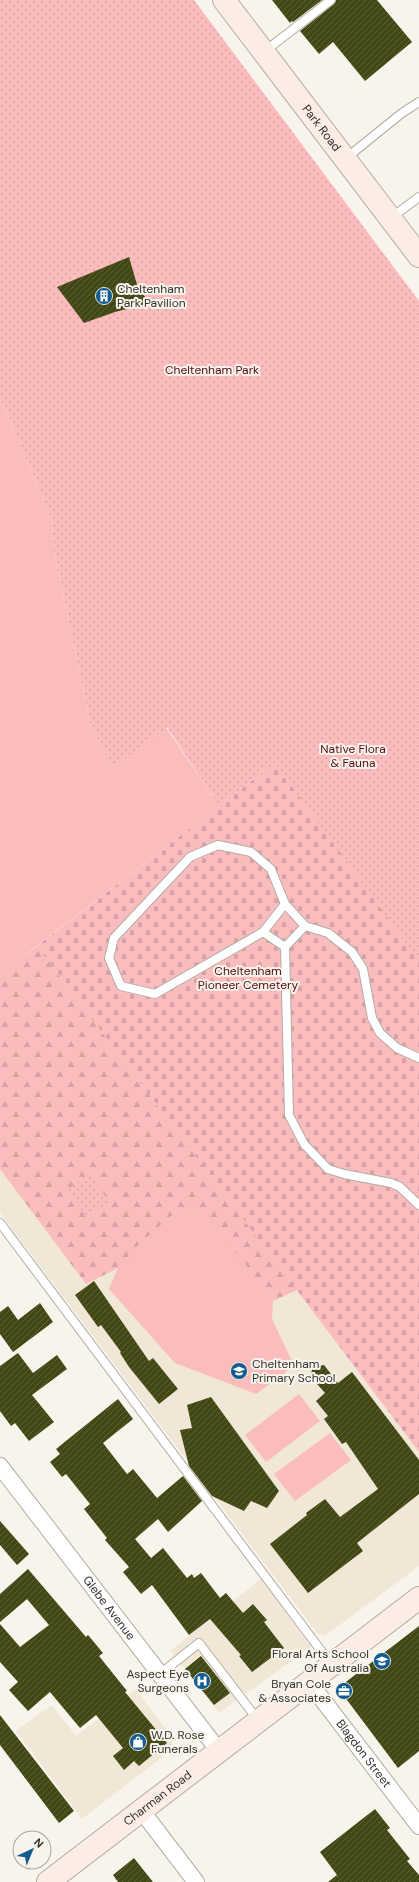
<svg xmlns="http://www.w3.org/2000/svg" width="419" height="1882" viewBox="0 0 419 1882" font-family="'DM Sans',sans-serif">
<style>
.built{fill:#f0e7d7}
.grass{fill:#fabcbd}
.forest{fill:url(#forest-firs)}
.cemetery{fill:url(#cemetery-stones)}
.park{fill:url(#park-dots)}
.building{fill:url(#building-hatch)}
.lines{fill:none;stroke-linecap:round;stroke-linejoin:round}
.lane-casing{stroke:#b2ada4;stroke-width:10}
.street-casing{stroke:#b2ada4;stroke-width:18}
.secondary-casing{stroke:#b2ada4;stroke-width:24}
.lane{stroke:#fff;stroke-width:8}
.street{stroke:#fff;stroke-width:16}
.secondary{stroke:#fbede5;stroke-width:22}
.labels{text-anchor:middle;dominant-baseline:central;stroke-width:4;stroke-linejoin:round;paint-order:stroke}
.street-label{font-size:12px;fill:#33312d;stroke:#f9f4eb}
.poi-label{font-size:12px;fill:#33312d;stroke:#f9f4eb;text-anchor:start}
.park-label{font-size:12px;fill:#540b17;stroke:#f9f4eb}
</style>
<defs>
<pattern id="forest-firs" width="22" height="20" patternUnits="userSpaceOnUse"><rect width="22" height="20" fill="#fabcbd"/><path d="M5 1l3.5 6h-7zM16 11l3.5 6h-7z" fill="#d7a2a3"/></pattern>
<pattern id="cemetery-stones" width="16" height="16" patternUnits="userSpaceOnUse"><rect width="16" height="16" fill="#fabcbd"/><path d="M2 7V4a2 2 0 0 1 4 0v3zM10 15v-3a2 2 0 0 1 4 0v3z" fill="#d7a2a3"/></pattern>
<pattern id="park-dots" width="8" height="8" patternUnits="userSpaceOnUse"><rect width="8" height="8" fill="#fabcbd"/><path d="M2 2h.1M6 6h.1" fill="none" stroke="#d7a2a3" stroke-width="1.8" stroke-linecap="round"/></pattern>
<pattern id="building-hatch" width="6" height="6" patternUnits="userSpaceOnUse"><rect width="6" height="6" fill="#424814"/><path d="M-1 1l2-2M0 6l6-6M5 7l2-2" fill="none" stroke="#5c6036"/></pattern>
</defs>
<rect width="100%" height="100%" fill="#f9f4eb"/>
<!-- built -->
<path class="built" d="M37,946L419,1452V1566L325,1636L317,1633L0,1213V974Z
M261,1579L311,1647L219,1713L170,1651Z
M135,1689L174,1739L169,1752L82,1819L16,1731L52,1705L76,1736Z"/>
<!-- grass -->
<path class="grass" d="M0,397L52,519L54,550L91,728L114,767L166,727L219,806L0,974Z
M179,1209L199,1214L242,1258L273,1301L272,1319L293,1363L285,1373L256,1394L175,1363L109,1289L118,1268L128,1253Z
M299,1394L320,1421L266,1462L245,1435Z
M330,1433L351,1460L295,1501L274,1474Z"/>
<!-- forest -->
<path class="forest" d="M37,946L297,1290L273,1301L240,1257L199,1214L179,1209L139,1244L118,1268L86,1284L0,1169V974Z"/>
<!-- cemetery -->
<path class="cemetery" d="M275,763L419,958V1452L37,946Z"/>
<!-- park -->
<path class="park" d="M0,0H194L419,301V961L275,763L219,806L167,727L114,767L91,728L54,550L52,519L0,397Z
M89,1174L109,1201L87,1217L67,1190Z"/>
<!-- building -->
<path class="building" d="M272,0H322L293,22L292,21L290,23Z
M336,0H377L412,42L365,81L333,42L319,54L300,31L334,4Z
M129,257L138,288L150,303L115,312L84,323L57,287Z
M94,1281L149,1361L153,1358L178,1389L159,1404L129,1367L120,1353L121,1352L101,1325L98,1327L75,1295Z
M40,1303L53,1322L13,1352L0,1334V1312L8,1306L18,1320Z
M18,1353L33,1373L57,1355L67,1369L32,1395L54,1422L29,1441L15,1423L11,1426L0,1411V1366Z
M324,1365L338,1383L352,1372L419,1460V1494L357,1543L363,1551L308,1593L270,1544L307,1515L306,1513L325,1499L340,1517L378,1489L346,1442L342,1444L324,1419L328,1416L316,1401L325,1393L310,1376L313,1367Z
M211,1397L279,1491L267,1508L251,1501L244,1511L212,1496L189,1466L180,1430L192,1428L187,1405Z
M118,1399L133,1419L103,1443L127,1474L133,1469L157,1498L183,1476L202,1501L168,1532L158,1519L135,1539L151,1558L163,1548L187,1578L192,1574L194,1578L201,1573L220,1598L226,1593L243,1613L253,1604L267,1620L264,1622L284,1648L252,1672L239,1656L241,1655L210,1619L189,1635L152,1585L141,1594L123,1572L129,1567L105,1540L107,1538L84,1509L90,1504L66,1474L62,1477L50,1462L60,1454L56,1449Z
M0,1521L29,1554L17,1565L0,1545Z
M28,1569L86,1637L88,1635L103,1653L99,1656L127,1691L125,1692L167,1743L139,1766L134,1761L124,1770L113,1756L123,1748L96,1715L80,1728L50,1692L28,1711L9,1690L18,1682L0,1662V1624L20,1647L49,1625L27,1599L0,1622V1594Z
M419,1626V1751L398,1768L338,1688Z
M201,1656L230,1693L214,1705L185,1669Z
M0,1715L74,1811L59,1823L0,1745Z
M375,1809L390,1828L387,1830L410,1859L407,1861L419,1875V1882H328L337,1875L320,1852Z
M134,1858L153,1882H118L113,1875Z"/>
<g class="lines">
<!-- lane casing -->
<g class="lane-casing">
<path id="lane" d="M265,51L331,0
M345,159L402,113L419,102
M391,218L419,197
M263,932L285,904
M285,947L305,926
M419,1058L397,1048L380,1033L372,1018L363,969L352,952L328,933L305,926L285,904L271,869L251,852L218,845L190,857L114,938L109,958L121,986L155,994L263,932L285,947L289,1115L304,1144L328,1169L344,1174L391,1183L400,1187L419,1205
M0,1223L331,1664
M160,1674L199,1643L258,1720"/>
</g>
<!-- street casing -->
<g class="street-casing">
<g id="street">
<path id="s1" d="M0,1466L219,1751"/>
<path id="s2" d="M309,1682L419,1826"/>
<path d="M141,1810L196,1882"/>
</g>
</g>
<!-- secondary casing -->
<g class="secondary-casing">
<g id="secondary">
<path id="s3" d="M224,0L419,256"/>
<path id="s4" d="M48,1882L419,1598"/>
</g>
</g>
<!-- lane -->
<use href="#lane" class="lane"/>
<!-- street -->
<use href="#street" class="street"/>
<!-- secondary -->
<use href="#secondary" class="secondary"/>
</g>
<!-- icons -->
<defs>
<g id="building-disc" transform="scale(0.9)"><circle r="9.5" fill="#125c90" stroke="#f9f4eb"/><path d="M-4-6H4V6H1V3H-1V6H-4ZM-2.5-4.3h1.7v1.8h-1.7ZM.8-4.3h1.7v1.8H.8ZM-2.5-1h1.7V.8h-1.7ZM.8-1h1.7V.8H.8Z" fill="#fff"/></g>
<g id="school-disc" transform="scale(0.9)"><circle r="9.5" fill="#125c90" stroke="#f9f4eb"/><path d="M0-5L7-2L0 1L-7-2ZM-4 1L0 2.5L4 1V4Q0 6-4 4Z" fill="#fff"/></g>
<g id="university-disc" transform="scale(0.9)"><circle r="9.5" fill="#125c90" stroke="#f9f4eb"/><path d="M0-5L7-2L0 1L-7-2ZM-4 1L0 2.5L4 1V4Q0 6-4 4Z" fill="#fff"/></g>
<g id="hospital-disc" transform="scale(0.9)"><circle r="9.5" fill="#125c90" stroke="#f9f4eb"/><path d="M-5-5h3v3.5h4V-5h3V5h-3V1.5h-4V5h-3Z" fill="#fff"/></g>
<g id="office-disc" transform="scale(0.9)"><circle r="9.5" fill="#125c90" stroke="#f9f4eb"/><path d="M-6-3h4V-5.5h4V-3h4V5H-6ZM-1-4.5V-3h2v-1.5ZM-6 0V1H6V0Z" fill="#fff"/></g>
<g id="shop-disc" transform="scale(0.9)"><circle r="9.5" fill="#125c90" stroke="#f9f4eb"/><path d="M-5-2.5h2.3a2.7 3.5 0 0 1 5.4 0H5L5.5 6h-11ZM-1.5-2.5h3a1.5 2.3 0 0 0-3 0Z" fill="#fff"/></g>
</defs>
<g fill-rule="evenodd">
<use href="#building-disc" x="104" y="296"/>
<use href="#school-disc" x="239" y="1371"/>
<use href="#university-disc" x="382" y="1661"/>
<use href="#hospital-disc" x="202" y="1681"/>
<use href="#office-disc" x="344" y="1691"/>
<use href="#shop-disc" x="138" y="1742"/>
</g>
<g class="labels">
<!-- street labels -->
<g class="street-label">
<text stroke="none"><textPath href="#s3" startOffset="161">Park Road</textPath></text>
<text stroke="none"><textPath href="#s1" startOffset="179">Glebe Avenue</textPath></text>
<text stroke="none"><textPath href="#s2" startOffset="90">Blagdon Street</textPath></text>
<text stroke="none"><textPath href="#s4" startOffset="138">Charman Road</textPath></text>
</g>
<!-- poi labels -->
<g class="poi-label">
<text x="117" y="289">Cheltenham<tspan x="117" dy="14">Park Pavilion</tspan></text>
<text x="252" y="1364">Cheltenham<tspan x="252" dy="14">Primary School</tspan></text>
<text x="369" y="1654" text-anchor="end">Floral Arts School<tspan x="369" dy="14">Of Australia</tspan></text>
<text x="189" y="1674" text-anchor="end">Aspect Eye<tspan x="189" dy="14">Surgeons</tspan></text>
<text x="331" y="1684" text-anchor="end">Bryan Cole<tspan x="331" dy="14">&amp; Associates</tspan></text>
<text x="151" y="1735">W.D. Rose<tspan x="151" dy="14">Funerals</tspan></text>
</g>
<!-- park labels -->
<g class="park-label">
<text x="212" y="370">Cheltenham Park</text>
<text x="353" y="749">Native Flora<tspan x="353" dy="14">&amp; Fauna</tspan></text>
<text x="248" y="971">Cheltenham<tspan x="248" dy="14">Pioneer Cemetery</tspan></text>
</g>
</g>
<!-- north arrow -->
<g transform="translate(32 1850) rotate(44)"><circle r="19" fill="#f9f4eb" stroke="#aaa69f"/>
<path d="M0-3L7 15L0 10L-7 15Z" fill="#125c90"/>
<text y="-6" font-size="11" font-weight="bold" text-anchor="middle" fill="#33312d">N</text>
</g>
</svg>
